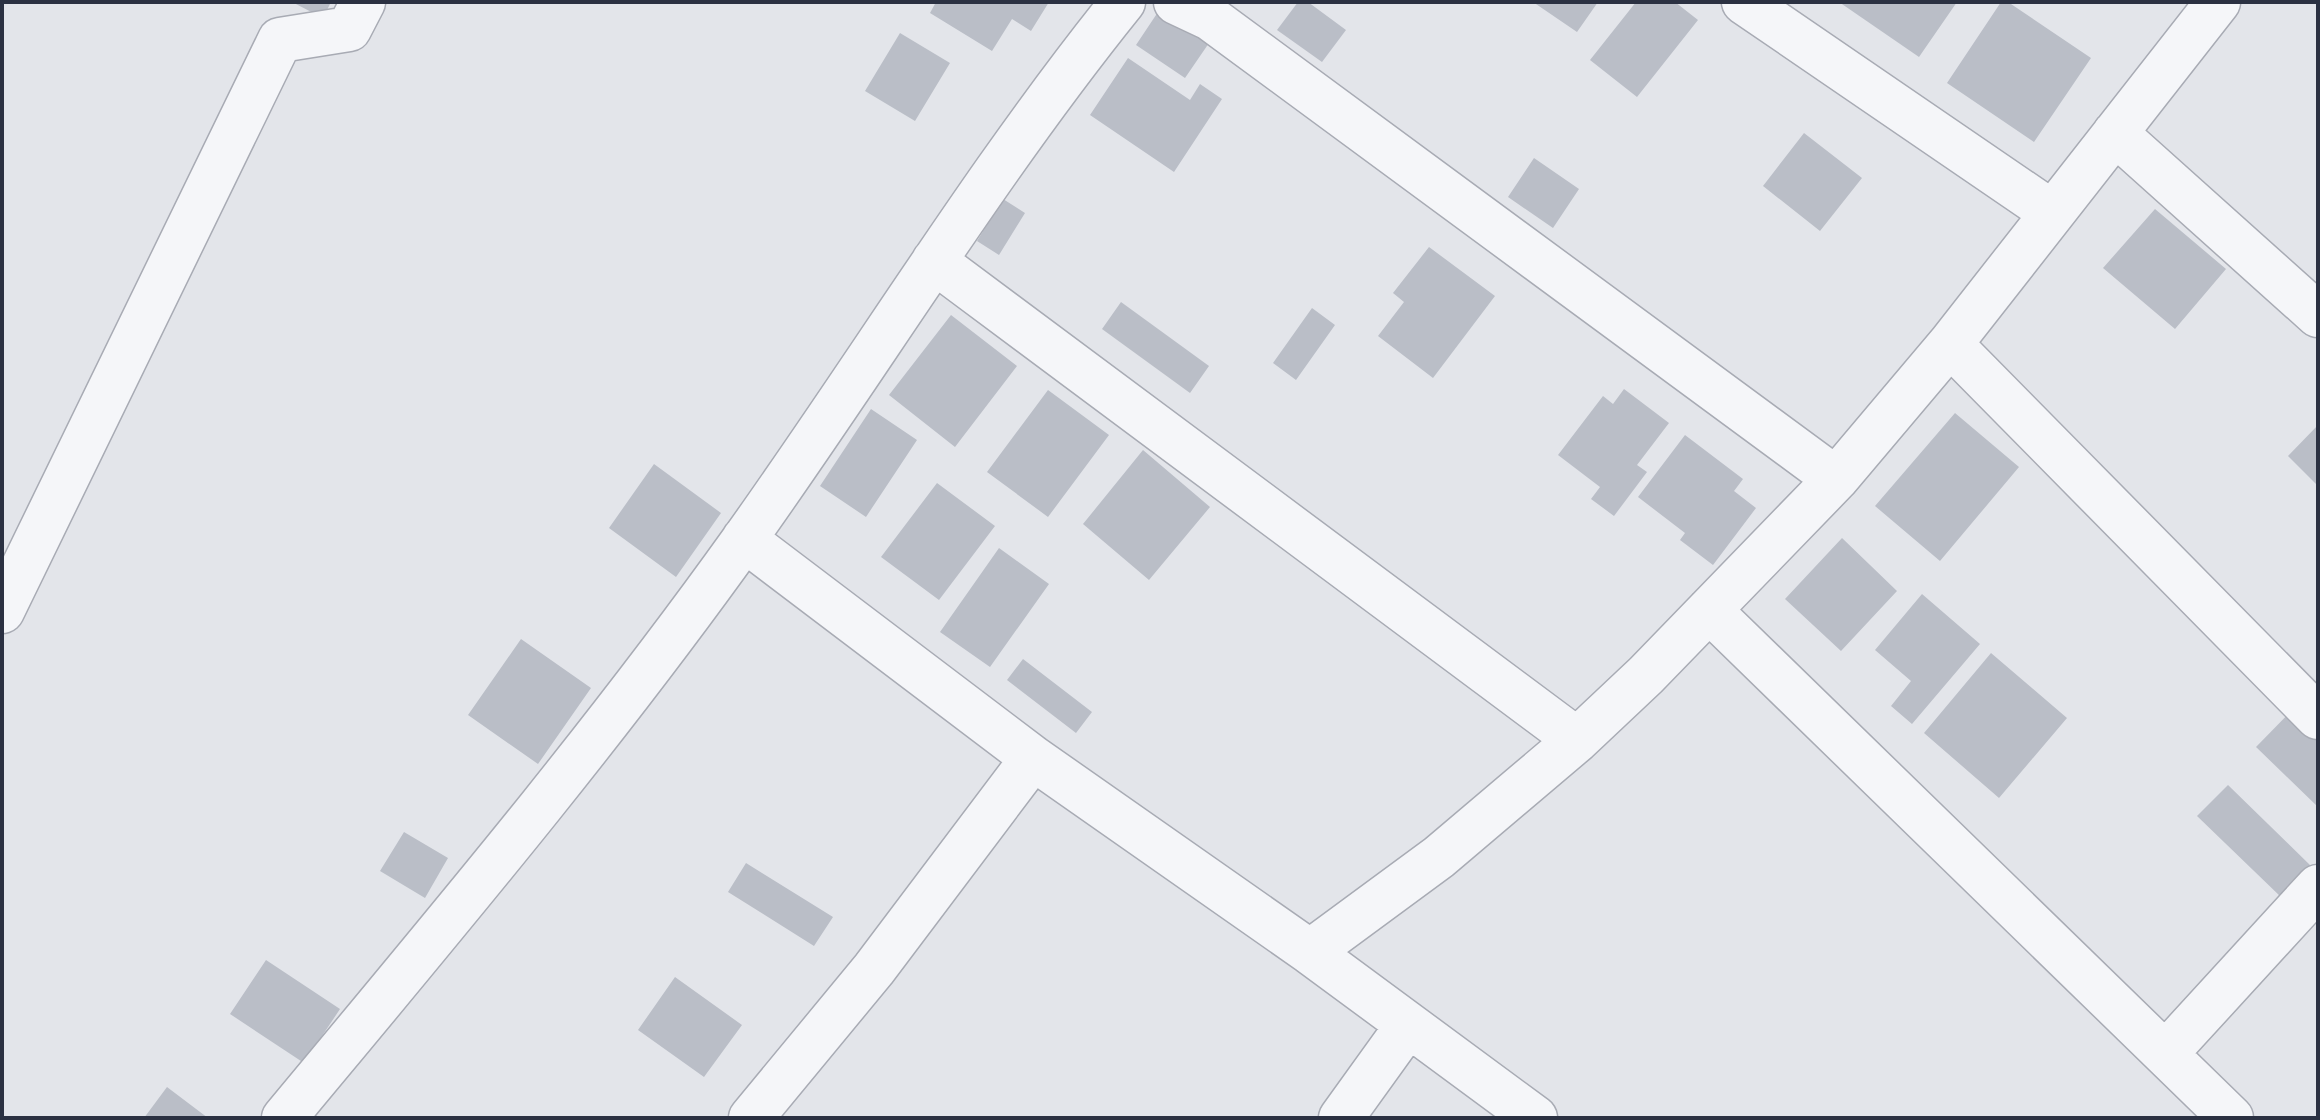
<svg xmlns="http://www.w3.org/2000/svg" width="2320" height="1120" viewBox="0 0 2320 1120" font-family="'Alegreya Sans',sans-serif">
<style>
.building{fill:#babec7}
.lines{fill:none;stroke-linecap:round;stroke-linejoin:round}
.minor-casing{stroke:#a8abb4;stroke-width:47}
.minor{stroke:#f5f6f9;stroke-width:44}
</style>
<rect width="100%" height="100%" fill="#e3e5ea"/>
<!-- building -->
<path class="building" d="M292,2H331L323,18Z
M936,2H1049L1031,31L1012,19L992,51L930,13Z
M1298,2H1308L1346,30L1322,62L1277,30Z
M1533,2H1598L1577,32Z
M1636,2H1675L1698,20L1637,97L1590,60Z
M1839,2H1957L1919,57Z
M2001,2H2008L2091,58L2034,142L1947,83Z
M1160,9L1209,43L1185,78L1136,45Z
M900,33L950,63L915,121L865,91Z
M1128,58L1190,100L1200,84L1222,99L1174,172L1090,115Z
M1804,133L1862,178L1820,231L1763,186Z
M1534,158L1579,189L1553,228L1508,197Z
M1003,199L1025,213L999,255L977,241Z
M2155,209L2226,269L2175,329L2103,268Z
M1429,247L1495,296L1433,378L1378,336L1404,302L1393,293Z
M1121,302L1209,366L1190,393L1102,329Z
M1312,308L1335,325L1296,380L1273,363Z
M951,315L1017,366L955,447L889,395Z
M1624,389L1669,423L1637,465L1647,472L1614,516L1591,499L1600,487L1558,455L1603,396L1613,404Z
M1048,390L1109,435L1048,517L987,472Z
M871,409L917,440L866,517L820,486Z
M1955,413L2019,467L1940,561L1875,506Z
M2318,425V486L2288,456Z
M1685,435L1743,479L1734,491L1756,508L1713,565L1680,540L1685,533L1638,497Z
M1143,450L1210,507L1149,580L1083,524Z
M654,464L721,513L676,577L609,528Z
M937,483L995,526L939,600L881,557Z
M1842,538L1897,591L1841,651L1785,599Z
M999,548L1049,584L990,667L940,632Z
M1922,594L1980,644L1912,724L1891,706L1911,681L1875,650Z
M521,639L591,688L538,764L468,715Z
M1991,653L2067,718L1999,798L1924,733Z
M1023,659L1092,712L1076,733L1007,680Z
M2293,709L2318,733V807L2256,747Z
M2228,785L2312,867L2282,898L2197,816Z
M404,832L448,858L425,898L380,871Z
M746,863L833,917L814,946L728,892Z
M266,960L340,1009L304,1063L230,1014Z
M675,977L742,1025L704,1077L638,1030Z
M167,1087L208,1118H144Z"/>
<g class="lines">
<!-- minor casing -->
<g class="minor-casing">
<path id="minor" d="M1176,2L1210,18L1836,479
M1744,2L2051,212
M2115,133L2318,315
M934,261L1577,740
M1950,344L2318,717
M744,539L1033,758L1310,952L1535,1118
M1709,610L2231,1118
M2,611L280,40L349,29L363,2
M1310,952L1439,857L1577,740L1646,675L1836,479L1950,344L2218,2
M2166,1053L2318,887
M284,1118C441,929 600,741 743,541C871,362 985,173 1123,2
M751,1118L874,969L1033,758
M1341,1118L1408,1025"/>
</g>
<!-- minor -->
<use href="#minor" class="minor"/>
</g>
<!-- border -->
<rect width="2320" height="1120" fill="none" stroke="#2b3142" stroke-width="8"/>
</svg>
